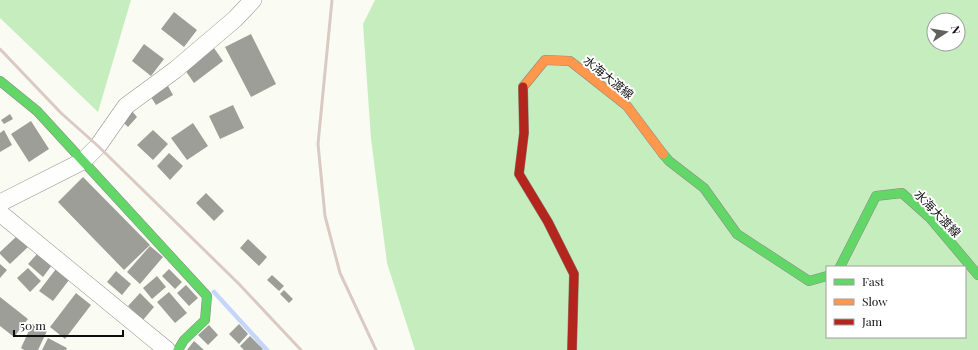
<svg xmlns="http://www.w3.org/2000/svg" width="978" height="350" viewBox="0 0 978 350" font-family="'Playfair Display','Noto Sans JP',serif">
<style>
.forest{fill:#c6edbe;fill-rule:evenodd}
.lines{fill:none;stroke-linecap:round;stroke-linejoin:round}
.stream{stroke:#c5d6fa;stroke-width:4.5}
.building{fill:#9e9e99}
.street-casing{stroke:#949592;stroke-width:18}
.fast-casing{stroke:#8b8c88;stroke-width:10}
.slow-casing{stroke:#8b8c88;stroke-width:10}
.jam-casing{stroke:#8b8c88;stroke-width:10}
.street{stroke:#fefffd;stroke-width:17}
.fast{stroke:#63d668;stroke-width:9}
.slow{stroke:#ff974d;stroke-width:9}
.jam{stroke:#b3261e;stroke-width:9}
.rail{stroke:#dacac3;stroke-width:3}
.labels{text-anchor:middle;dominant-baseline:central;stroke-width:4;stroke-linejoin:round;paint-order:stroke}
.street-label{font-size:12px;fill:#0e0e0e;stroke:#fff}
</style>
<rect width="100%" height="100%" fill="#fafcf4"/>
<!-- forest -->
<path class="forest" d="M0,0H131L98,112L0,18Z
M375,0H978V350H415L387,263L371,139L363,24ZM934,20H958V44H934ZM827,267H965V337H827Z"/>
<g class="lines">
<!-- stream -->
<path class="stream" d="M214,292L267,350"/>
</g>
<!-- building -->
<path class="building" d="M174,12L197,30L184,47L161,29Z
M251,34L276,84L251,97L225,47Z
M144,44L164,59L151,76L132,61Z
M214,48L223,61L194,83L185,70Z
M168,86L173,95L156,105L151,97Z
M233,105L244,128L220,139L209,116Z
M132,111L137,117L128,127L122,121Z
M10,114L13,119L4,124L1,120Z
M31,121L49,149L29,162L11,134Z
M193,123L208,146L187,160L171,138Z
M4,130L12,145L0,152V133Z
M153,130L168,144L153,160L137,145Z
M169,153L183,166L170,180L157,166Z
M83,177L150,245L124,270L58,202Z
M206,193L224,211L214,221L196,203Z
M17,236L28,247L10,264L0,254V252Z
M248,239L267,257L259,266L240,248Z
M150,246L163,257L140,284L127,272Z
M38,253L52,265L43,277L28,264Z
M0,264L7,270L0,278Z
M28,268L41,281L30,292L17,278Z
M56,269L69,280L53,301L39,291Z
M169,269L182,282L175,289L162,276Z
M116,271L131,284L122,295L107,282Z
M272,275L284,286L279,291L267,280Z
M157,276L166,287L152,299L143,288Z
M186,285L198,298L189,306L177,293Z
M284,290L293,299L289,303L280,294Z
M169,292L187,313L175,323L157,302Z
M76,293L91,305L65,339L50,327Z
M140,293L154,307L143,320L128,306Z
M0,297L28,319L14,337L0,326Z
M32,324L47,331L38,350H24L21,348Z
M239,324L248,334L239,344L229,334Z
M209,325L218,335L208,345L198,335Z
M250,336L263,349L262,350H244L240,346Z
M48,338L67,348L66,350H42Z
M194,341L204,350H187Z"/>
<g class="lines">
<!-- street casing -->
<g class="street-casing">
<path id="street" d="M0,203L83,161L98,146L126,106L175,70L235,19L253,0
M0,213L167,350"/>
</g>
<!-- fast casing -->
<g class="fast-casing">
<path id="fast" d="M0,81L37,111L207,296L205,320L184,340L178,350
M663,154L669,161L704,188L737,234L809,281L827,276
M840,267L876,196L902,193L930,218L978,275"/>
</g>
<!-- slow casing -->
<g class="slow-casing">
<path id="slow" d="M523,87L545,60L570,61L627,106L663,154"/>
</g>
<!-- jam casing -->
<g class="jam-casing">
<path id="jam" d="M523,87L524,133L519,174L548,222L574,274L572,350"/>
</g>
<!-- street -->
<use href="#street" class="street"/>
<!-- fast -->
<use href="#fast" class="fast"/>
<!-- slow -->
<use href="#slow" class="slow"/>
<!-- jam -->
<use href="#jam" class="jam"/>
<!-- rail -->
<path class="rail" d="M332,0L318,144L325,216L340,273L376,350
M0,49L61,113L98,146L239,284L301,350"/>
</g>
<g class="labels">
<!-- street labels -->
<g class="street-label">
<text transform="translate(609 77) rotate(39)">水海大渡線</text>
<text transform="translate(938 213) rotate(46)">水海大渡線</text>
</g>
</g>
<!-- legend -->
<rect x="826" y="266" width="140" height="72" fill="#ffffff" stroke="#9f9f9f"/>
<rect x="834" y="279" width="20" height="6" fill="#63d668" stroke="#9f9f9f"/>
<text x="862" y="286" font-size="12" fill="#0e0e0e">Fast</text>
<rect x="834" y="299" width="20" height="6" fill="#ff974d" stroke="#9f9f9f"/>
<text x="862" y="306" font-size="12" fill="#0e0e0e">Slow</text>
<rect x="834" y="319" width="20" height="6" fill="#b3261e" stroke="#9f9f9f"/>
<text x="862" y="326" font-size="12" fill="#0e0e0e">Jam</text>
<!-- north arrow -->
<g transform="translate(946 32) rotate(78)"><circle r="19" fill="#ffffff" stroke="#9f9f9f"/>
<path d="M0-3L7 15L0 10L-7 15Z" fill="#61615e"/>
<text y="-6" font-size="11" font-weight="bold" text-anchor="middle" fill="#0e0e0e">N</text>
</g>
<!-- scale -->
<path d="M14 330v6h109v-6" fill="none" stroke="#0e0e0e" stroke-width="2"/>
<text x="20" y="330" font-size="12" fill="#0e0e0e" stroke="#ffffff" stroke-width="3" paint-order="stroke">50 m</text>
</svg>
